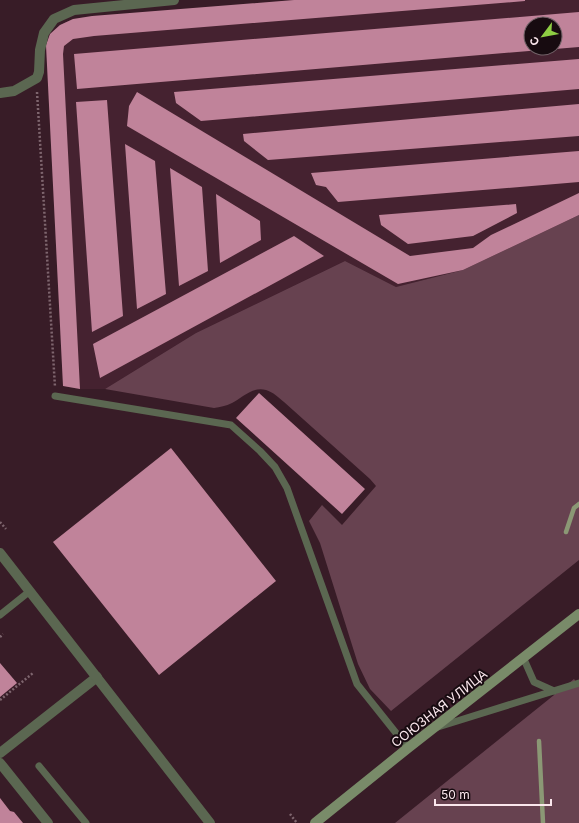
<svg xmlns="http://www.w3.org/2000/svg" width="579" height="823" viewBox="0 0 579 823" font-family="Inter,sans-serif">
<style>
.built{fill:#452230;fill-rule:evenodd}
.green{fill:#674250}
.lines{fill:none;stroke-linecap:round;stroke-linejoin:round}
.stream{stroke:#8b9875;stroke-width:4.5}
.building{fill:#c0839a}
.path{stroke:#7e656e;stroke-width:2.5;stroke-dasharray:2 2;stroke-linecap:butt}
.service{stroke:#5b6751;stroke-width:7}
.minor{stroke:#5b6751;stroke-width:10}
.tertiary{stroke:#5b6751;stroke-width:10}
.secondary{stroke:#798b69;stroke-width:10}
.labels{text-anchor:middle;dominant-baseline:central;stroke-width:4;stroke-linejoin:round;paint-order:stroke}
.street-label{font-size:13px;fill:#fae6ec;stroke:#170b10}
</style>
<rect width="100%" height="100%" fill="#381c27"/>
<!-- built -->
<path class="built" d="M294,0H579V215L463,270L396,287L345,261L196,333L105,389H80L63,386L46,45L50,34L60,25L73,19ZM531,24H555V48H531Z"/>
<!-- green -->
<path class="green" d="M579,215V560L391,711L370,689L358,664L320,543L309,521L322,505L342,525L376,486L370,479L284,402C279,398 273,392 266,390C253,386 242,398 232,403C226,406 220,407 214,408L105,389L196,333L345,261L396,287L463,270Z
M574,679L579,686V823H395Z"/>
<g class="lines">
<!-- stream -->
<path class="stream" d="M566,532L574,508L579,504
M539,741L543,823"/>
</g>
<!-- building -->
<path class="building" d="M294,0H525V1L94,36L73,39L64,46L63,54L80,389L63,386L46,45L50,34L60,25L73,19L92,16Z
M579,12V47L555,49V24H531V48H553V49L77,89L74,54Z
M579,59V89L201,121L176,103L174,92Z
M137,92L410,256L473,248L491,235L579,193V215L463,270L398,284L127,126L129,106Z
M107,100L123,316L92,332L76,102Z
M579,104V136L268,160L244,141L243,134Z
M125,144L155,161L166,294L137,309Z
M579,151V182L338,202L326,187L316,185L311,173Z
M170,168L202,187L208,271L179,286Z
M216,194L260,221L261,240L220,263Z
M516,204L517,213L473,236L408,244L381,225L379,215Z
M294,236L324,256L100,378L93,344Z
M259,393L365,489L342,514L236,418Z
M171,448L276,581L159,675L53,542Z
M0,663L17,683L0,697Z
M0,798L10,811L14,812L23,823H0Z"/>
<g class="lines">
<!-- path -->
<path class="path" d="M37,92L55,387
M0,522L6,529
M0,637L3,634
M0,700L33,673
M290,814L297,823"/>
<!-- service -->
<path class="service" d="M55,396L231,425L260,451L275,467L287,488L357,684L408,748
M0,615L30,591
M523,657L534,682L554,691
M438,727L579,683
M39,766L86,823"/>
<!-- minor -->
<path class="minor" d="M0,93L14,91L37,78L39,72L40,50L44,33L54,19L74,10L174,0
M0,753L97,677
M0,763L48,823"/>
<!-- tertiary -->
<path class="tertiary" d="M0,553L210,823"/>
<!-- secondary -->
<path class="secondary" d="M315,823L408,748L579,614"/>
</g>
<g class="labels">
<!-- street labels -->
<g class="street-label">
<text transform="translate(439 708) rotate(-38)">СОЮЗНАЯ УЛИЦА</text>
</g>
</g>
<!-- north arrow -->
<g transform="translate(543 36) rotate(238)"><circle r="19" fill="#170b10" stroke="#726368"/>
<path d="M0-3L7 15L0 10L-7 15Z" fill="#8ece43"/>
<text y="-6" font-size="11" font-weight="bold" text-anchor="middle" fill="#fae6ec">С</text>
</g>
<!-- scale -->
<path d="M435 799v6h116v-6" fill="none" stroke="#fae6ec" stroke-width="2"/>
<text x="441" y="799" font-size="12" fill="#fae6ec" stroke="#170b10" stroke-width="3" paint-order="stroke">50 m</text>
</svg>
